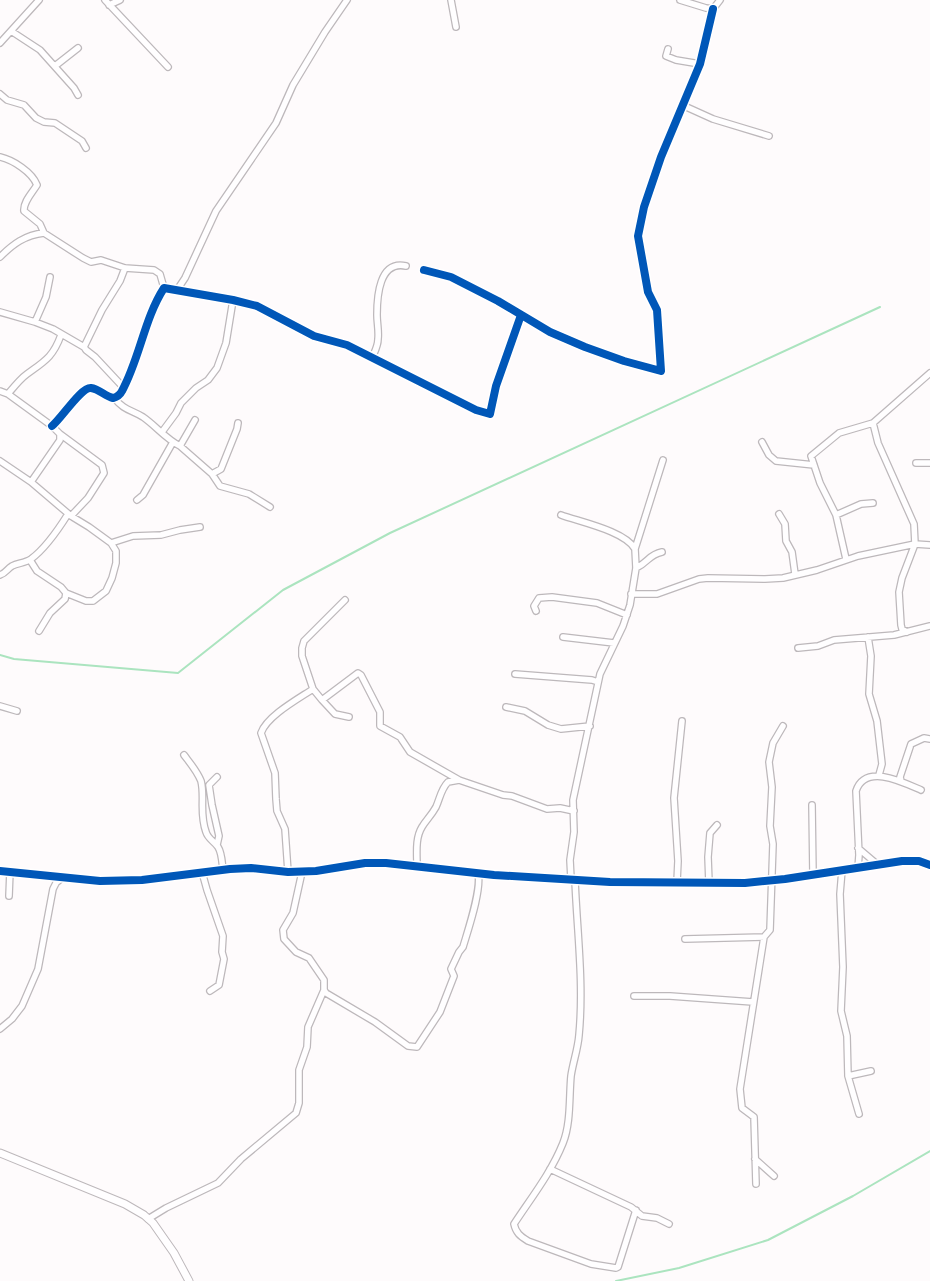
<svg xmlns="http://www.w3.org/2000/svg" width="930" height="1281" viewBox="0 0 930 1281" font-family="'Libre Baskerville',serif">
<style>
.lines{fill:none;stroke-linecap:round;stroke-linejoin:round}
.stream{stroke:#abe4bf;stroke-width:2}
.minor-casing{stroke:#bdb8bb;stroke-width:8}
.major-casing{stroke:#bdb8bb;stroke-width:9}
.minor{stroke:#fffeff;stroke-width:5.5}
.major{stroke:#fffeff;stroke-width:7}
.cycleway-casing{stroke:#fff;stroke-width:11}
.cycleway{stroke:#0057b8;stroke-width:8}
</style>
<rect width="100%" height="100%" fill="#fefbfc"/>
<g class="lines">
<!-- stream -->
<path class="stream" d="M0,655L14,659L178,673L283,590L390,533L880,307
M616,1281L679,1268L768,1240L853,1196L930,1151"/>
<!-- minor casing -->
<g class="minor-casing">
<path id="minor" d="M105,0L168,67
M451,0L456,27
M680,0L706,8L713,9L720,0
M109,5L120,0
M11,31L40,50L74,88L78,95
M0,43L39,0
M668,49L666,56L676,60L700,64
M55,66L78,48
M0,94L7,100L24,105L36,118L44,122L55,123L82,141L86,148
M682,105L713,119L769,136
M0,157C13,160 32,172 37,185C32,193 23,202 24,211L40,224L44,233L83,258L91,262L101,260L125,268L154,270L160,274L164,288
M0,257C13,244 25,235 44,233
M424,270L451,277L498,301L550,332L585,347L624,361L661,371L657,310L648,292L638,236L644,207L661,157L700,64L713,9
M177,290L185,278L216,211L276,123L293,85L325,32L347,0
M0,312L35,322L53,329L84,347
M35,322L46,297L50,277
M372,358C375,351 378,346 378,339C379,331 377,323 377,315C377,297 379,260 406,266
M123,387L95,357L86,350L84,347L102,310L120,281L125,268
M0,391L8,394L52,426L60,434V440L31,482L71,516L89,527L111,543L116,551V563L112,578L106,591L93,601H86L66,593L61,587L37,571L30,560
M8,394C13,388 20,379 27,374C45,361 53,357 61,335
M114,398C125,411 130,409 143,417C156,426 166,439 180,446L195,420
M873,423L878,443L914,524L915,544L902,578L899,592L901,625L902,629L907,632
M52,426C62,418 81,387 91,388C99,389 105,396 113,398C117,397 120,395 122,391C140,358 144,319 164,288L233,300L257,306L314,336L347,345L476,410L490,414L496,386L521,315
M162,432L176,413L181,403L196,388L208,380L217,368L226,343L233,300
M60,434L102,465L104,473L88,498L71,516
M762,442L769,455L776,461L814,465
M180,446L212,474L221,469L237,429L238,423
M0,461L31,482
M916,463H930
M212,474L220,486L249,494L270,507
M137,500L143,495L173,442
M779,514L785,524L786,541L792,552L795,574
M561,515C580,522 625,531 635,549
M836,515L861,504L873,503
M111,543L133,536L161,535L180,530L200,527
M846,559L836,515L820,483L811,456L839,433L873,423L930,373
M636,568C649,562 648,555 662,552
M0,575C6,573 7,569 12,566C18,563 25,563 31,559C46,548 58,530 68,514
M631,594H657L699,579L708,578L765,579L783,578L817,570L858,556L915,544L930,545
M345,600L304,641L302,648V656L313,689L322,700L358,673L361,675L380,712V726L400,737L410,752L459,780
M536,611L534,606L539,598L552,597L597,603L627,615
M39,631L50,613L65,599L66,593
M563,637L614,643
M868,637L871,656L869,694L877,721L882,764L879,775
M798,648L818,646L834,640L894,635L930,626
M515,674L592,680L598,682
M322,700L335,714L349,717
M0,706L17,711
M506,707L525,711L548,725L561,729L590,726
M184,755C190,763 197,771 201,781C205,797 199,813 206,832C208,839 214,841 218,847C222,853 222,863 223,870
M901,781L900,777L911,744L924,738L930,739
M812,805L813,875
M217,845L219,836L212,805L209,785L217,777
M858,848L878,865
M417,866C417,854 415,838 422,827C426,820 431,816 436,807C440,798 441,789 448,782L459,780L503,795L512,796L547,809L560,808L574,811
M858,868L859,855L856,791C865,763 903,782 921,790
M842,870L840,894L843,967L841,1011L847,1036L848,1076L859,1114
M0,871L100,881L142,880L230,869L251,868L288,872L316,871L365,863H386L494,875L610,882L745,883L785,879L902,861H919L930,865
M202,872L207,890L223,936L222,952L224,959L219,985L210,991
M288,872L285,829L277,811L276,799L275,773L261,733C267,716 298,699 313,689
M571,879L570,860L574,832L573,800L600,674L623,626L630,605L636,568L635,549L663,460
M575,880C577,931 584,983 579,1035C578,1049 573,1062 571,1076C569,1097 571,1123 563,1143C551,1173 531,1198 514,1224C516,1233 520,1236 528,1241L591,1264L616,1268L618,1267L636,1210
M677,882L678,861L674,798L682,721
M709,883L708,857L710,833L717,825
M9,896L10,871
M685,939L764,937L770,930L773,844L770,826L772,787L769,762L773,743L783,726
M324,990L326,993L375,1022L408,1046L417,1047L440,1012L454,976L451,969L459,952L463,947C468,930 482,889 478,873
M634,996H670L753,1002
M0,1029L12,1019L22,1006L38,969L53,889L56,883L63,877
M848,1076L871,1071
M755,1159L774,1176
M550,1169L631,1207L642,1216L657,1218L669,1224
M756,1184L754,1117L742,1108L740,1089L764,937
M148,1219L166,1208L218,1183L241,1159L296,1113L299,1103V1070L307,1047L308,1027L324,990V980L309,958L296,952L284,939L283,930L293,913L302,872"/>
</g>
<!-- major casing -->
<g class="major-casing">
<path id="major" d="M0,1153L125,1204L144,1215L153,1223L174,1253L189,1281"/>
</g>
<!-- minor -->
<use href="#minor" class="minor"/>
<!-- major -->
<use href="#major" class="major"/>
<!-- cycleway casing -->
<g class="cycleway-casing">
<path id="cycleway" d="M424,270L451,277L498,301L550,332L585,347L624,361L661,371L657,310L648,292L638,236L644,207L661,157L700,64L713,9
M52,426C62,418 81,387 91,388C99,389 105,396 113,398C117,397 120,395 122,391C140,358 144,319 164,288L233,300L257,306L314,336L347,345L476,410L490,414L496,386L521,315
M0,871L100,881L142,880L230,869L251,868L288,872L316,871L365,863H386L494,875L610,882L745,883L785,879L902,861H919L930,865"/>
</g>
<!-- cycleway -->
<use href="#cycleway" class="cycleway"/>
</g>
</svg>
